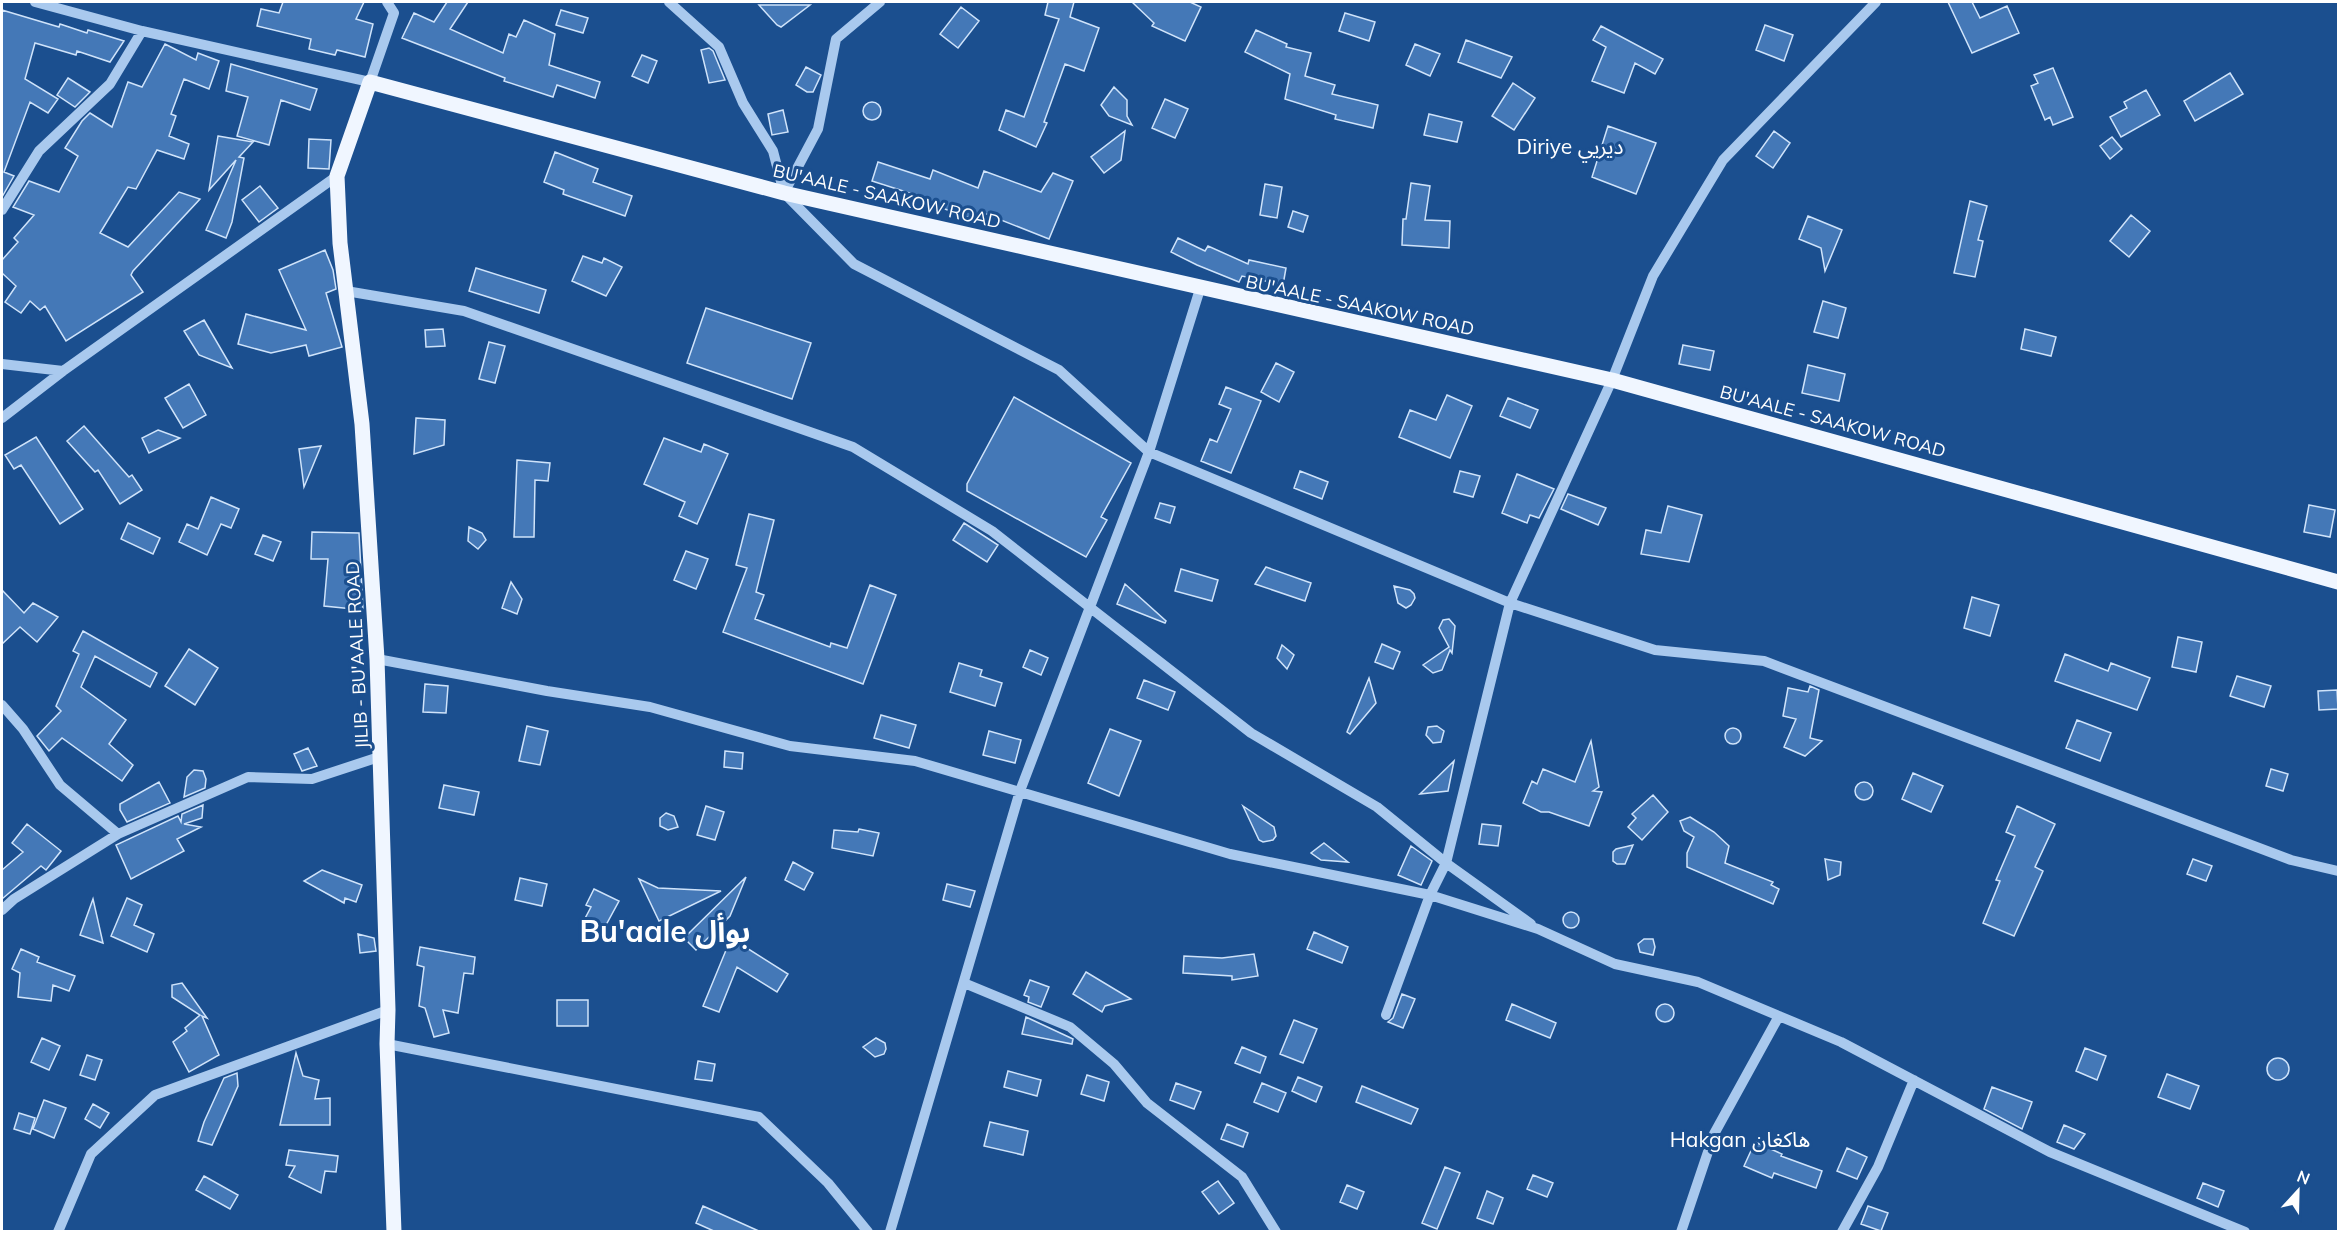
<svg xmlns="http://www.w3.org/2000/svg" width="2340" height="1233" viewBox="0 0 2340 1233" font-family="Mulish,'Noto Sans Arabic',sans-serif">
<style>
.building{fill:#4478b7;stroke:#cfe3fa;stroke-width:1.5}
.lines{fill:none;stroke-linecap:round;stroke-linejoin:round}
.minor{stroke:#a9c9ee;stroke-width:10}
.major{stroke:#f0f6ff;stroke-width:15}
.labels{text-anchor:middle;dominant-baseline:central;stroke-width:6;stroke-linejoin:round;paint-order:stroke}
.street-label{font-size:18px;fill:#fff;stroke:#1b4f8f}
.quarter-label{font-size:21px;fill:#fff;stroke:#1b4f8f}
.town-label{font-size:30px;font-weight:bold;fill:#fff;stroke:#1b4f8f}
</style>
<rect width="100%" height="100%" fill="#1b4f8f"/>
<!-- building -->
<path class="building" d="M283,2H364L356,19L373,24L365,57L337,50L335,55L309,49L311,39L257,26L261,9L279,13Z
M447,2H468L450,29L503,53L509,34L516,37L524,20L555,34L549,65L600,82L595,98L557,85L553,97L504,81L505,78L402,38L414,13L434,22Z
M1048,2H1074L1070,17L1099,28L1084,71L1065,64L1044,122L1047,123L1036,147L999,130L1006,110L1024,117L1059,19L1045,15Z
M1132,2H1190L1201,7L1185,41L1152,26L1154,23Z
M1948,2H1972L1980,18L2007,6L2019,33L1972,53Z
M759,5H810L781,27L777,25Z
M961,7L979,21L958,48L940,34Z
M2,10L59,27L60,24L87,33L88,30L124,41L110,62L77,51L76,55L35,43L25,79L58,99L48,113L30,102L4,172L14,176L2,197Z
M561,10L588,18L583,33L556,25Z
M1345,13L1375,22L1369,41L1339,31Z
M1765,25L1793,35L1784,61L1756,50Z
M1601,26L1663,59L1655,74L1635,63L1624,93L1592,81L1606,47L1593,40Z
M1256,30L1287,44L1286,47L1311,53L1305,76L1335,85L1332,94L1378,105L1373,128L1335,119L1336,115L1285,99L1290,74L1245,52Z
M1466,40L1512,57L1501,78L1458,62Z
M165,44L196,60L198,53L219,61L209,89L184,79L171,114L176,116L169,136L189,144L184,159L157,150L136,189L128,187L100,233L128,247L179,192L200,199L133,271L131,275L143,292L66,341L45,306L40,310L30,301L21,313L5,302L16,286L2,273V260L18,242L14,238L34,215L13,207L29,181L59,192L78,156L65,148L82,121L90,113L112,127L128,82L142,87Z
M1415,44L1440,54L1430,76L1406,65Z
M709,48L713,51L725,80L709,83L701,50Z
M642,55L657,61L648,83L632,76Z
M231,64L317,89L310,110L281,100L269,145L237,136L248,97L226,91Z
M806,67L821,75L813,92H807L796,85Z
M2053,68L2073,117L2053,125L2050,117L2045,120L2031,86L2038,83L2034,75Z
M2230,73L2243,94L2195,121L2184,101Z
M68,78L90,92L75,107L57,95Z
M1513,83L1535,98L1514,130L1492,116Z
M1114,87L1127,100V116L1132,125L1109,116L1101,105Z
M2146,90L2160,115L2121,137L2110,117L2127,108L2124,102Z
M1165,99L1188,109L1175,138L1152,128Z
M863 111a9 9 0 1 1 18 0a9 9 0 1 1-18 0Z
M783,110L788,132L772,135L768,114Z
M1429,114L1462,122L1457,142L1424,135Z
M1608,126L1656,143L1636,194L1592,177Z
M1125,131L1121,160L1104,173L1091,157Z
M1774,131L1790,143L1773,168L1756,156Z
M218,136L253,142L239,157L244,158L232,222L226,238L206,230L236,160L209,190Z
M2112,137L2122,149L2110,159L2100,146Z
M309,139L331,140L329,169L308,168Z
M555,152L598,169L593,182L632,196L625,216L563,194L564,190L544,182Z
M878,162L930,179L933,170L978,188L984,171L1041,192L1053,173L1073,181L1049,239L981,212L977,221L921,200L922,197L872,181Z
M1411,183L1430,186L1425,220L1450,221L1449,248L1402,245L1403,219H1406Z
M1265,184L1282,187L1277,218L1260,215Z
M260,186L278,208L259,222L242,200Z
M1970,201L1987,206L1978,240L1983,241L1975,277L1954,273Z
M1293,211L1308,216L1303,232L1288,227Z
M2131,215L2150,231L2129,257L2110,241Z
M1808,216L1842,230L1825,271L1821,248L1799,239Z
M1178,238L1205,251L1208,246L1248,264L1249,260L1286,268L1283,285L1242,276L1239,282L1197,265L1171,252Z
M325,250L333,270L336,289L326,293L342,347L309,356L306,345L271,353L238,344L246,314L306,330L279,270Z
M583,256L602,263L604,258L622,267L606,296L572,281Z
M476,268L546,290L539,313L469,291Z
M1823,301L1846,308L1838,338L1814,332Z
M706,308L811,343L792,399L687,363Z
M204,320L232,368L199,355L184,331Z
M443,329L445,346L426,347L425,330Z
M2025,329L2056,337L2051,356L2021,349Z
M489,342L505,346L495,383L479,379Z
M1683,345L1714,351L1710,370L1679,364Z
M1276,363L1294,372L1279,402L1261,392Z
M1808,365L1845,374L1839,401L1802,393Z
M189,384L206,415L183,428L165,398Z
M1226,387L1261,401L1231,473L1201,461L1210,439L1217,442L1231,409L1219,404Z
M1447,395L1472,406L1450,458L1399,437L1410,410L1436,420Z
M1014,397L1131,463L1101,517L1107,520L1086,557L967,491V484Z
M1508,398L1538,410L1530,428L1500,416Z
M416,418L445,420L444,445L414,454Z
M84,426L129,477L132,475L142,490L120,504L98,470L95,472L67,441Z
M158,430L180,438L149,453L142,438Z
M36,437L83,509L60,524L21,465L14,469L5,455Z
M664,438L701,452L704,444L728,454L697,524L679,516L685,502L644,484Z
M321,446L304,487L299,449Z
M517,460L550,463L548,481L535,480L534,537H514Z
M1300,471L1328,482L1322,499L1294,488Z
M1460,471L1480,476L1473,497L1454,492Z
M1517,474L1554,489L1539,518L1530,515L1527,523L1502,513Z
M1568,494L1606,508L1598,525L1561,509Z
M211,497L239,509L231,528L221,524L207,555L179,542L187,524L198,529Z
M1160,503L1175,507L1170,523L1155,518Z
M2309,505L2335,510L2330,537L2304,532Z
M1668,506L1702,515L1689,562L1641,554L1646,530L1661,533Z
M749,514L774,520L756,592L764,595L755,619L830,647L831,643L847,648L870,585L896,595L863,684L723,632L747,568L736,565Z
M128,523L160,538L153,554L121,539Z
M964,523L998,545L987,562L953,540Z
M469,527L482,533L486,540L478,549L468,541Z
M312,532L359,533L363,610L324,606L328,559H311Z
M263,535L281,542L273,561L255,554Z
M686,551L708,559L696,589L674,580Z
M1266,567L1311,583L1305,601L1255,584Z
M1181,569L1218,580L1212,601L1175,591Z
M511,582L522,599L517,614L502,608Z
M1125,584L1166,621L1165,623L1117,604Z
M1394,586L1410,590L1414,594L1415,598L1411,605L1406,608L1398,603Z
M2,590L24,613L33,603L58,617L37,642L20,627L2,644Z
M1972,597L1999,605L1990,636L1964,628Z
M1449,619L1455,626L1452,653L1450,650L1442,670L1433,673L1423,665L1449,647L1439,628L1443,620Z
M83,631L157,673L150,687L95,656L81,687L126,720L109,744L133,765L122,781L62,738L49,751L37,736L61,711L56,706L79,654L73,651Z
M2178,637L2202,642L2196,672L2172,667Z
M1382,644L1400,652L1393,669L1375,662Z
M1282,645L1294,655L1287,669L1277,658Z
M189,649L218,668L195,705L165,686Z
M1030,650L1048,658L1041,675L1023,667Z
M2065,654L2108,671L2111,663L2150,678L2137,710L2055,681Z
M959,663L982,670L980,676L1002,683L995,706L950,692Z
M2237,676L2271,686L2264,707L2230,696Z
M1369,678L1376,703L1350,734L1347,732Z
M1144,680L1175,692L1168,710L1137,698Z
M425,684L448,686L446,713L423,712Z
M1810,686L1819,690L1810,738L1822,741L1805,756L1784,747L1796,719L1783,716L1788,688L1808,692Z
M2337,690L2338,709L2319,710L2318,691Z
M881,715L916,725L909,748L874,738Z
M2077,720L2111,733L2100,761L2066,748Z
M527,726L548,731L540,765L519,761Z
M1437,726L1444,731L1441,742L1433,743L1426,735L1428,727Z
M1725 736a8 8 0 1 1 16 0a8 8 0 1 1-16 0Z
M1110,729L1141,741L1119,796L1088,783Z
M989,731L1021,740L1015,763L983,755Z
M1591,741L1599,787L1593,791L1602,792L1589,826L1549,812H1541L1523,803L1532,781L1537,784L1543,769L1575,782Z
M308,748L317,766L302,771L294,754Z
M725,751L743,753L742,769L724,767Z
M1454,761L1448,791L1420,794Z
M2271,769L2288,774L2283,791L2266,786Z
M194,770L203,771L206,779L205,788L184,797L187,777Z
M1913,773L1943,786L1931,812L1902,799Z
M1855 791a9 9 0 1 1 18 0a9 9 0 1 1-18 0Z
M159,782L170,803L127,822L120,810V804Z
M444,785L479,792L474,815L439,808Z
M1653,795L1668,812L1642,840L1628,827L1636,818L1632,814Z
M203,805L202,818L184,824L201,827L177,839L184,851L131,879L116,845L178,816L181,822L182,814Z
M706,806L724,812L715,840L697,835Z
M1243,806L1274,827L1276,836L1273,840L1263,842L1259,840Z
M2017,806L2055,824L2035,867L2043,871L2014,936L1983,923L2000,881L1996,880L2015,836L2006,832Z
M666,813L674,816L678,827L668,830L660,826V818Z
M1690,817L1714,832L1729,846L1725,863L1773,882L1771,885L1779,889L1773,904L1687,867V853L1694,837L1684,831L1680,821Z
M27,824L61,851L46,870L41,866L2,899V870L23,852L12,843Z
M1482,824L1501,826L1498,846L1479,844Z
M859,829L879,833L873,856L832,848L834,830L858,832Z
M1324,843L1348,862L1321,860L1311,853Z
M1633,845L1625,864H1617L1613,861V852L1616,849Z
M1411,846L1432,861L1421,885L1398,875Z
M1825,859L1841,862L1840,875L1828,880Z
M2193,859L2212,866L2206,881L2187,874Z
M793,862L813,873L804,890L785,880Z
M322,870L362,885L356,902L345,898L344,903L304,881Z
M746,877L730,916L719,927L709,924L717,929L696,950L684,938Z
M520,878L547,884L542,906L515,900Z
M639,879L658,888L721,891L659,921Z
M947,884L975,891L970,907L943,900Z
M594,889L619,901L600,936L581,926L591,907L586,905Z
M127,898L142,905L134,925L154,934L147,952L111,936Z
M93,899L103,943L80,935Z
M1563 920a8 8 0 1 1 16 0a8 8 0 1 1-16 0Z
M1314,932L1348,947L1342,963L1307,949Z
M358,934L374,938L376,951L360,953Z
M731,938L788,974L777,992L737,967L719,1012L703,1006Z
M1644,939H1653L1655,947L1653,955L1640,952L1638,944Z
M420,947L475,957L473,974L464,973L458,1013L443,1010L449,1033L434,1037L425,1008L419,1006L424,967L417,965Z
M21,949L39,957L37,962L75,976L69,991L53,985L51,1001L18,997L20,973L12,969Z
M1254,954L1258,976L1232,980V976L1183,973L1184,956L1222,958Z
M1086,972L1131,999L1105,1006L1102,1012L1073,994Z
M1030,980L1049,987L1041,1007L1028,1002L1029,997L1024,995Z
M182,983L207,1018L202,1016L219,1055L189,1072L173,1042L187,1031L185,1028L200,1015L172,997V985Z
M1402,994L1415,999L1403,1028L1388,1022L1393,1018Z
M557,1000H588V1026H557Z
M1512,1004L1556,1023L1550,1038L1506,1020Z
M1656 1013a9 9 0 1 1 18 0a9 9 0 1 1-18 0Z
M1026,1017L1073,1039L1072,1044L1022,1034Z
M1294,1020L1317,1029L1303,1063L1280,1054Z
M42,1038L60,1046L49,1070L31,1062Z
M876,1038L885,1043L886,1049L884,1054L875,1057L863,1047Z
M1242,1047L1266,1057L1260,1073L1235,1063Z
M2085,1048L2106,1056L2097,1080L2076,1071Z
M296,1053L303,1076L319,1080L315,1099L330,1098V1125H280Z
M87,1055L102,1060L95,1080L80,1075Z
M2267 1069a11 11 0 1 1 22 0a11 11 0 1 1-22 0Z
M698,1061L715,1064L712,1081L695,1079Z
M1008,1071L1041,1080L1037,1096L1004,1087Z
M237,1073L238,1086L212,1145L198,1141L204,1122L224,1078Z
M2167,1074L2199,1086L2190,1109L2158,1097Z
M1087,1075L1109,1082L1104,1101L1081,1094Z
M1298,1077L1322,1087L1316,1102L1292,1091Z
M1176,1083L1201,1092L1194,1109L1170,1100Z
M1262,1083L1286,1093L1278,1112L1254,1102Z
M1362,1086L1418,1109L1411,1124L1356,1102Z
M1992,1087L2032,1102L2022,1129L1984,1109Z
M44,1100L66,1108L54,1138L33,1129Z
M93,1104L109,1113L100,1128L85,1119Z
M19,1113L35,1118L30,1134L14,1129Z
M990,1122L1028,1131L1023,1155L984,1146Z
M1227,1124L1248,1133L1243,1147L1221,1139Z
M2064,1125L2085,1134L2074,1149L2057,1142Z
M1755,1142L1782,1154L1781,1156L1822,1171L1816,1188L1774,1173L1772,1178L1744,1166Z
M1847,1148L1867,1157L1857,1179L1837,1171Z
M289,1150L338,1156L336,1172L325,1171L321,1193L289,1177L295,1166L286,1165Z
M1445,1167L1460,1173L1437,1229L1422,1223Z
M1533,1175L1553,1183L1547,1197L1527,1189Z
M204,1176L238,1195L230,1209L196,1190Z
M1218,1181L1234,1203L1219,1214L1202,1192Z
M2203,1183L2224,1191L2218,1207L2197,1198Z
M1347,1185L1364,1192L1357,1209L1340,1202Z
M1487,1191L1503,1198L1493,1224L1477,1218Z
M703,1206L761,1232H716L696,1223Z
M1868,1206L1888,1213L1881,1231L1861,1224Z"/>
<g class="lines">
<!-- minor -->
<path class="minor" d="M35,2L142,31L370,82L394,13L387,2
M669,2L719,47L743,103L773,151L784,193L854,264L1059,370L1149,452L1510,603L1655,650L1764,661L2291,860L2338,871
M784,193L818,129L836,39L880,2
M2,210L39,151L110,84L142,31
M346,291L464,311L853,447L992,531L1251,733L1377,807L1446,863L1531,924
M2,364L63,371L337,176
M2,418L63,371
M377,659L547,691L650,707L790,746L915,761L1230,854L1430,895L1538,929L1615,964L1698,982L1841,1042L2050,1152L2245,1232
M2,705L23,729L60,785L118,834L248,777L312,779L382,756
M2,910L14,899L118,834
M964,983L1070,1027L1114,1064L1147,1103L1242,1177L1276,1232
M1386,1015L1430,895L1446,863L1510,603L1612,380L1653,276L1723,160L1876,2
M387,1044L759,1117L828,1183L868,1232
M58,1232L91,1154L155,1095L388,1010
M890,1232L1020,791L1149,452L1200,289
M1681,1232L1714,1134L1779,1016
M1842,1232L1878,1167L1914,1080"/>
<!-- major -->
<path class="major" d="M394,1232L387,1044L388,1010L377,659L362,424L340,243L337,176L370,82L784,193L1612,380L2338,582"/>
</g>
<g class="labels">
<!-- street labels -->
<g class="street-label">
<text transform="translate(887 196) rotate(13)">BU'AALE - SAAKOW ROAD</text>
<text transform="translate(1360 305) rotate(12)">BU'AALE - SAAKOW ROAD</text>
<text transform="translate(1833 421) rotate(15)">BU'AALE - SAAKOW ROAD</text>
<text transform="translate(357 655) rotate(-93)">JILIB - BU'AALE ROAD</text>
</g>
<!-- quarter labels -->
<g class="quarter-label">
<text x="1570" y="146">Diriye ديريي</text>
<text x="1740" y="1139">Hakgan هاكغان</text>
</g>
<!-- town labels -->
<g class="town-label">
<text x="665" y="931">Bu'aale بوأل</text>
</g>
</g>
<!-- border -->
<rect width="2340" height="1233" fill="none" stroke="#ffffff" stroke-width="6"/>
<!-- north arrow -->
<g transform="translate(2298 1191) rotate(22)" stroke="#1b4f8f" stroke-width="4.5" paint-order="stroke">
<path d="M0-4.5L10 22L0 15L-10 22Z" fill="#ffffff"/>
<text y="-9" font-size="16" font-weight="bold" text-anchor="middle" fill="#ffffff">N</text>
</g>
</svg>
